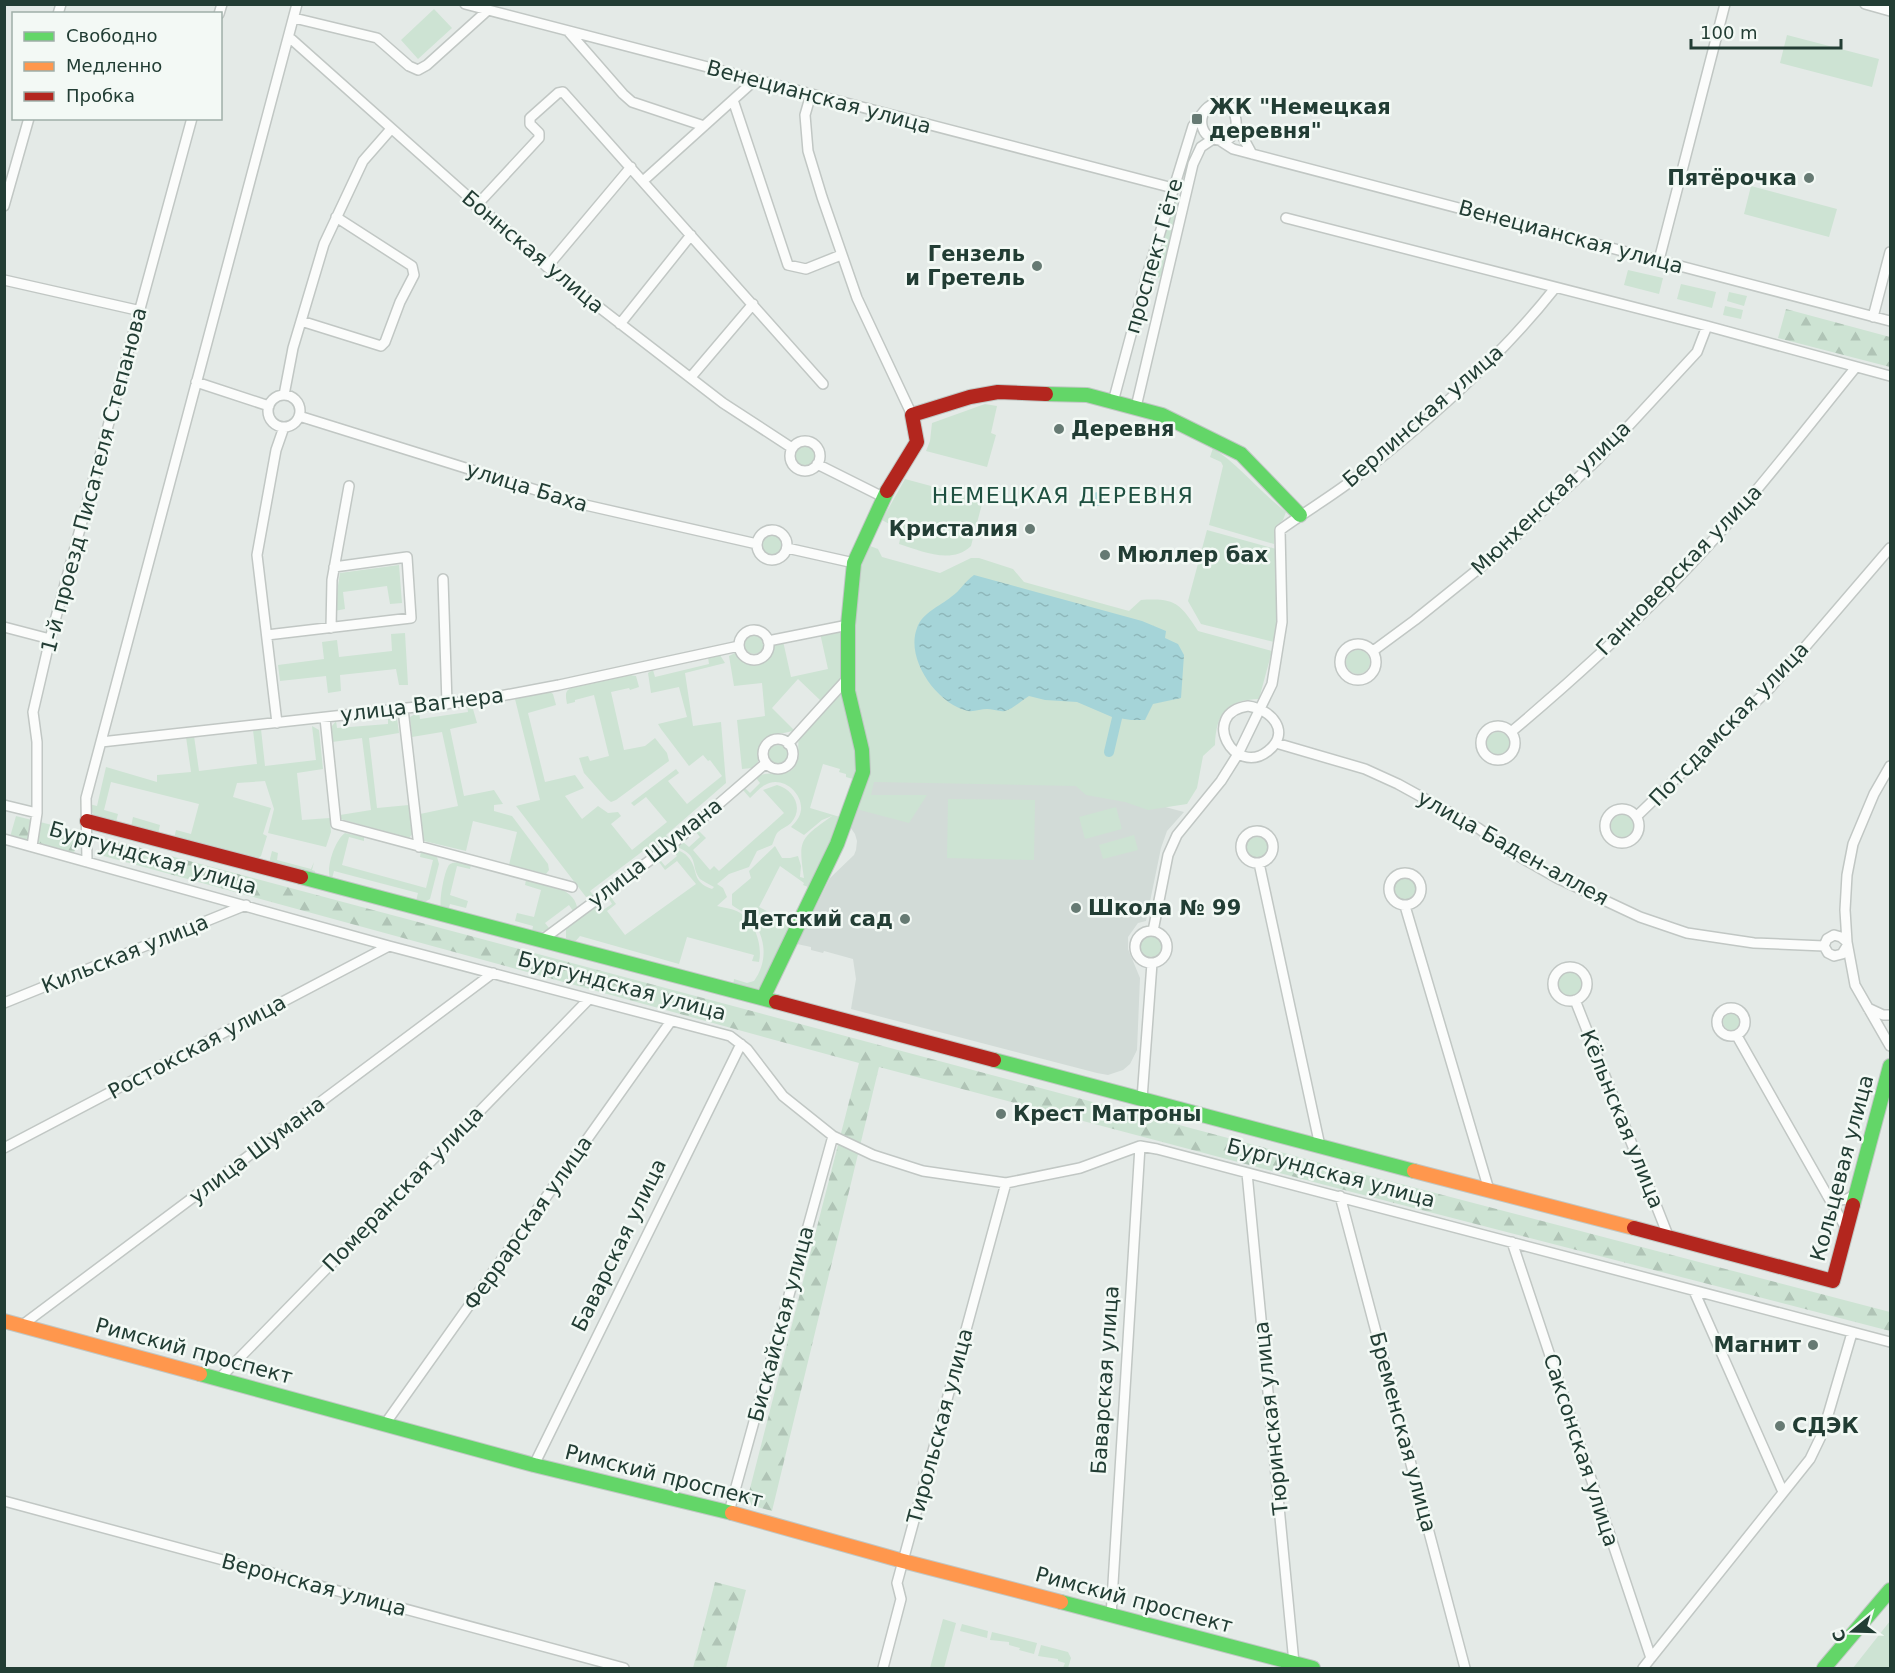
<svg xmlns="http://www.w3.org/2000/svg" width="1895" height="1673" viewBox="0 0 1895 1673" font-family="'DejaVu Sans',sans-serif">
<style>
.built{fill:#d2dbd7}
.green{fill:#cde3d3}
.forest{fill:url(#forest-firs)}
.water{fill:url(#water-ripples)}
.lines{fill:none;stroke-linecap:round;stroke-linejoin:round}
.canal{stroke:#a5d4d8;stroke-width:10}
.street-casing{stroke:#c1c7c4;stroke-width:12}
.fast-casing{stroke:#c0c7c4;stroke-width:16}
.slow-casing{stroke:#c0c7c4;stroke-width:16}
.jam-casing{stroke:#c0c7c4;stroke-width:16}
.street{stroke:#fbfcfb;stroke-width:9}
.fast{stroke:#63d668;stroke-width:14}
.slow{stroke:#ff974d;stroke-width:14}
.jam{stroke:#b3261e;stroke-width:14}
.poi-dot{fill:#667a73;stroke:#f3f9f5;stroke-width:2}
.labels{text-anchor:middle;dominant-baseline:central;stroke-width:5;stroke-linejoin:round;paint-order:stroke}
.street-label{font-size:21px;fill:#223d34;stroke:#f3f9f5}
.poi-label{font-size:21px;font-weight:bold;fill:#223d34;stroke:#f3f9f5;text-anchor:start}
.neighbourhood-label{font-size:22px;letter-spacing:1.5px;fill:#1e5040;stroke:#f3f9f5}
</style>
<defs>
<pattern id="forest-firs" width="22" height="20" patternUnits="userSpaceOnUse" patternTransform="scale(1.5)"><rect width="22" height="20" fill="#cde3d3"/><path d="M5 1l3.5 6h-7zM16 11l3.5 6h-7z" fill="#b0c4b6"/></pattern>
<pattern id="water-ripples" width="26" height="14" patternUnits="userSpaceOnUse" patternTransform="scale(1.5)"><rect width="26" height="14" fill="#a5d4d8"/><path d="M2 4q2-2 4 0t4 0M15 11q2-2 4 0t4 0" fill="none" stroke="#8eb7ba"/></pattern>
</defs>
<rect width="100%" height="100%" fill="#e4eae7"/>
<!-- built -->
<path class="built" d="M865,727L1184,812L1167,831L1161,848L1146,921L1138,923L1128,937V949L1140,978L1137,1050L1130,1064L1123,1070L1108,1075L1097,1073L851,1009L856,979L853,959L824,951L823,953L811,950V947L797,944L830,878L854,855L856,850L857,841L855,834L850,827Z"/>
<!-- green -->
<path class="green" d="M434,9L452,28L418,59L401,40Z
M1787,35L1879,59L1872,87L1780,63Z
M1751,186L1837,209L1829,237L1744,214Z
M1175,199L1178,206L1161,276L1156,279L1152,276V273L1173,200Z
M1628,270L1663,278L1659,294L1624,285Z
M1681,284L1716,292L1712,308L1677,299Z
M1729,292L1747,296L1744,306L1727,301Z
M1725,306L1743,310L1741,319L1723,315Z
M985,404L997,406L991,433L996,435L987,467L926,451L930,441L932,423Z
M795 456a10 10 0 1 1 20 0a10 10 0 1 1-20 0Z
M1213,448C1240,466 1260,492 1286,512L1283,520L1276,526L1274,544L1209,525L1223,466L1221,462L1210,457Z
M905,479L983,500L971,546C951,565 922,551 899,544L904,521L895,517L891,525L882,520Z
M1207,530L1276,549L1278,610L1274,642L1201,624L1188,601Z
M762 545a10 10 0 1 1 20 0a10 10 0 1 1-20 0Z
M870,546L878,549L882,557L940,573L971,558H979L1013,569L1024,582L1129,611L1141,600C1175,598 1180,603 1198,631L1272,651L1259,699C1227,700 1216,713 1215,745L1203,756L1197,788L1187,804L1148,810L1125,802L1086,795L1076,786L874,782L871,795H927L909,823L856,809L868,774L853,690L852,632L860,566L867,549Z
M399,565L402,603L390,604L387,586L343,592L345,609L334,611L340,573Z
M841,631V678L821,701L798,679L772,708L794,730C783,736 764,730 759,747C758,752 759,757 758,762L752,768L742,769L737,720L765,716L762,683L734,686L729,656L735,653C759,671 762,668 775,643L783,641L791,677L828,669L820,633Z
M405,633L408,685H399L396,669L340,675L341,691L328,693L326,676L280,681L278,665L324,659L322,642L337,640L339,657L392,651L391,634Z
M744 644a10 10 0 1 1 20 0a10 10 0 1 1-20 0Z
M1346 662a12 12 0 1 1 24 0a12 12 0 1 1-24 0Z
M720,655L725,663L685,673L693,726L721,722L726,783L666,835L670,840L648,857L643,851L590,891L594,896L586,897L516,806L540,800L515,699L549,691L553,694L556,705L528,713L545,782L575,775L584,788L565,796L582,819L598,806L608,813L618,812L621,816L611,824L632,850L667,822L646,797L634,806L631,803L676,769L679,773L668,781L687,804L722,776L710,760L708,761L703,755L689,766L661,729L658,724L687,717L679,687L651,693L648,673L653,670L655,677L709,664L708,657Z
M630,675L636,676L639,687L630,690L629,688L611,692L624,750L645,746L655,738L667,753L669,761L616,800L611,802L607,799L584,773L579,758L588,756L590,761L609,756L594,695L575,700V702L567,704C566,697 564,691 571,688Z
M838,695H843L860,767L853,779L846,777V774L839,772L840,769L823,764L810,808L840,817L848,802L810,897L805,895L808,887L803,885L804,883L780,866L759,907L790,923L797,909L801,911L761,987L756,991L733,987L734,979L747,983L754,981C769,961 766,933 748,916C743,911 737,909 732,905V894L751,878L749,871L775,846L782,858H790L798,856L801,866L800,877L804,878C798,839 800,839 832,816L822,820L804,835L791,827C796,822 800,817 801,810C803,792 781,775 765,785C759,788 755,794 750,798L743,790L745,788L750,793L760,783L756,778C769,767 790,782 797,762C800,755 797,746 799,739Z
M467,705L473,709L477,723L450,729L464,796L494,790L503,804L494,805V811L512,816L548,864L549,870L546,874L509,865L517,832L473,821L466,851L424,841L420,814L458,806L442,732L412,737L410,717L419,712L420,719L468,712Z
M388,716L397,718L399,733L369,738L377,808L409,805L413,833L409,838L340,819V815L371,810L362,738L332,742V726L336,721L337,728L388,724Z
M312,726L319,730L323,769L297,773L302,820L330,818L331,832L326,847L268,833L274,809L265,781L237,783L233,797L271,808L263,834L267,836L261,856L256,860L174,839L176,830L191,834L199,804L111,782L104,810L118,814L116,822C104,819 91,819 89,804L97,806L106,767L157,782V775L191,772L186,737L194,736L199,771L257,764L253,730L261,729L265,766L316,760Z
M1486 744a12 12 0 1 1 24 0a12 12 0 1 1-24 0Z
M768 755a10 10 0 1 1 20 0a10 10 0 1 1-20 0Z
M777,785C794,790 804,808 791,823C787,827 782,828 778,832C775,835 774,841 772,845L757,851L749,867L729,874L717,884L723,888L727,897L717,906C722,907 731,909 734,910C754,917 763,944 759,962L752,961L754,955L687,937L679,964L580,936L574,943L566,938V928L599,904L603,910L612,904L608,897L610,896L616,904L607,911L625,935L696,884L677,861L665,870L659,862L661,861L665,866L677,856L673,851L675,849C680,851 685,853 688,857C700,871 690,881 712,889L714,887C709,884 704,882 700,879C690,866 700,856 677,847L683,842L689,847L700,837L695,831L697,829L706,838L693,850L710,870L714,866L719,871L784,813L763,790Z
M948,799L1035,800L1034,860L947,858Z
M1116,807L1122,829L1085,839L1079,817Z
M1611 826a12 12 0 1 1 24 0a12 12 0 1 1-24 0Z
M133,817L160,825L158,834L131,827Z
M345,833L364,837V841L349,837L342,865L426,888L433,860L420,857L421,851L437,857L439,864L430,899L423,903L416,901L418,893L334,871L332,879L330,878C326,867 335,840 345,833Z
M1134,835L1138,850L1103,859L1099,845Z
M1245 849a12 12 0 1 1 24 0a12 12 0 1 1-24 0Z
M272,851L278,853L277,860L311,869L314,862L312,870L315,871L314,875L271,863L270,859Z
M458,862L471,865L470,869L457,866L450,895L468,901L466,908L450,904L448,910L441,908C439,901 444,872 449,865C452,862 455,863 458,862Z
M1392 889a12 12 0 1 1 24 0a12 12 0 1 1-24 0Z
M526,880C543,885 573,886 577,907L573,911L569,905L545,923L549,928C542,933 539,933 532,932L533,926L515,921L517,913L534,917L541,890L525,885Z
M1140 947a11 11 0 1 1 22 0a11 11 0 1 1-22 0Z
M1558 984a12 12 0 1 1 24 0a12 12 0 1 1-24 0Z
M1723 1022a9 9 0 1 1 18 0a9 9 0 1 1-18 0Z
M943,1619L956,1623L944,1668H930Z
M1890,1621V1668H1853Z
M962,1624L988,1631L987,1638L960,1631Z
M992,1632L1037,1643L1034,1654L1019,1650L1020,1648L1009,1645V1642L990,1640Z
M1041,1645L1068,1652L1071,1658L1068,1668H1063L1065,1663L1058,1661V1659L1038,1656Z"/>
<!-- forest -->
<path class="forest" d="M1786,309L1890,337V367L1778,338Z
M16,816L80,832L74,853L10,837Z
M103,838L1355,1172L1890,1312V1331L1348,1191L879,1067L772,1511L746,1504L859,1063L100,855Z
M715,1582L746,1590L726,1668H693Z"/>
<!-- water -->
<path class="water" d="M1091 499a7 7 0 1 1 14 0a7 7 0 1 1-14 0Z
M974,575L1142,621L1166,631L1165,638L1178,644L1184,655L1181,698L1153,704L1145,720H1131L1112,717L1077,702L1045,700L1029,696C1022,700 1013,709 1005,711C1000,712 992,709 987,709C981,709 974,712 968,711C937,704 905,659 917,628C922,613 940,606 951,597C960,591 965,581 974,575Z"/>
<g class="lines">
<!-- canal -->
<path class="canal" d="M1109,752L1117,718"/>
<!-- street casing -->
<g class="street-casing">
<path id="street" d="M465,4L1173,188
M1865,4L1890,11
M58,14L61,4
M219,14L222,4
M294,18L377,38L409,66L418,70L427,65L488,10
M568,31L623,94L632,102L704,126
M289,37L547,267L723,403L792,448
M811,94L805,115L808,151L822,197L857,298L912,415
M733,100L788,265L806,269L841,255
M1237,126L1252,154
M1219,140L1233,149L1890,321
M643,181L755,80
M4,206L29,118
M476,206L539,138V133L530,124V118L558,93L563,92L823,384
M1286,218L1707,326L1890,376
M1659,260L1725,4
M547,267L631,167
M4,280L141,311
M1873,317L1890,252
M301,321L381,346L385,342L400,302L414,275L412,266L336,217
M620,324L691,235
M691,377L753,304
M196,382L269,406
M284,395L293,348L324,244L363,161L391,129
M268 411a16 16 0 1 1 32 0a16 16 0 1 1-32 0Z
M1113,402L1147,275L1193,126C1198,120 1202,112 1208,107C1240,83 1249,154 1212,138C1202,134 1200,123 1203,114
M1136,407L1193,164L1201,147L1213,139
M299,416L581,504L757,544
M790 456a15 15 0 1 1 30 0a15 15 0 1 1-30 0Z
M817,464L883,497
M757 545a15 15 0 1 1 30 0a15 15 0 1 1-30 0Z
M787,548L854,563
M443,579L447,704
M4,627L50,639
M331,628L332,580L349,486
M739 645a15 15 0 1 1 30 0a15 15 0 1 1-30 0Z
M267,635L411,618L407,557L334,567
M768,641L848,625
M1340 662a18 18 0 1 1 36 0a18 18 0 1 1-36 0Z
M1373,651L1415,620L1492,558L1598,459L1697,352L1707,326
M1248,706C1271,709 1292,732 1268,751C1234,778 1199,713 1248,706Z
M403,709L419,847
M325,718L336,824L572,887
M277,723L257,555L276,450L284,427
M1481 743a17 17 0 1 1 34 0a17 17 0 1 1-34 0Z
M1511,732C1567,685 1621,636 1673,583C1739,516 1797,440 1856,367
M763 754a15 15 0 1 1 30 0a15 15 0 1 1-30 0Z
M101,742L479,700L559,685L739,646
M1276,743L1365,769L1398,784L1478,828L1515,854L1557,878L1640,917L1687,933L1754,943L1824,946
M788,744L847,679
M1890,766L1874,794L1853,844L1847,875L1845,910L1847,942L1855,985L1890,1046
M4,805L37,813
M1605 826a17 17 0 1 1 34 0a17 17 0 1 1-34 0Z
M1637,816L1769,689L1890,548
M1241 847a16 16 0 1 1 32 0a16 16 0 1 1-32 0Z
M4,839L389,946L730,1036L747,1049L783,1096L833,1136L873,1155L923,1171L1006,1183L1080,1168L1140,1146L1157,1149L1890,1342
M32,846L37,813V742L33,712L50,639L192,118
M87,862L86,798L297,4
M1259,863L1320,1146
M1389 889a16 16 0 1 1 32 0a16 16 0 1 1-32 0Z
M1405,906L1489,1190
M1153,931L1168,855L1177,835L1221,781L1238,754L1272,684L1282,622L1280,530C1306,511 1334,495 1359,475C1430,420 1499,359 1555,288
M1135 947a16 16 0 1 1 32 0a16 16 0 1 1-32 0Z
M542,940L676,841L766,763
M1847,942L1841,937L1834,935L1827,939L1824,946L1828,953L1834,956L1842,954L1847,946
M1553 984a17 17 0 1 1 34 0a17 17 0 1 1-34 0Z
M1575,1000L1669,1238
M4,1003L246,905
M1717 1022a14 14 0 1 1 28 0a14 14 0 1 1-28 0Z
M1868,1008L1883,1015H1890
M1737,1036L1847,1230
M1142,1099L1152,963
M4,1148L389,946
M1247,1173L1294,1663
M1827,1195C1837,1202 1848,1202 1856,1192
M1340,1196L1465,1668
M1512,1242L1651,1658
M1694,1291L1783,1492
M21,1326L493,973
M218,1380L589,999
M385,1424L671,1021
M534,1465L741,1044
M4,1501L624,1668
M729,1512L833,1136
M1111,1616L1140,1146
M883,1668L901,1599L897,1583L1006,1183
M1643,1668L1810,1459L1823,1432L1852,1333"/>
</g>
<!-- fast casing -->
<g class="fast-casing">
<path id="fast" d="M1046,394L1087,395L1162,415L1241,454L1300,515
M301,877L776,1002
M763,998L837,844L863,772L862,750L848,691V625L854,563L887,491
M994,1060L1414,1171
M1853,1205L1890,1066
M200,1374L534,1465L732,1513
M1061,1602L1313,1668
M1824,1668L1890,1590"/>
</g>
<!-- slow casing -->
<g class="slow-casing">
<path id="slow" d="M1414,1171L1634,1228
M4,1321L200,1374
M732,1513L903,1561L1061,1602"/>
</g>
<!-- jam casing -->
<g class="jam-casing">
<path id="jam" d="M887,491L917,442L912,415L970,397L998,392L1046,394
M87,821L301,877
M776,1002L994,1060
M1634,1228L1833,1281L1853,1205"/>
</g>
<!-- street -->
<use href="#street" class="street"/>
<!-- fast -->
<use href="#fast" class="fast"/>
<!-- slow -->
<use href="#slow" class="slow"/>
<!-- jam -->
<use href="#jam" class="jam"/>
</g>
<!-- markers -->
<g class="poi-dot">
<rect x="1191" y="113" width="12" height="12" rx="3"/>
<circle cx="1809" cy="178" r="6"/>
<circle cx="1037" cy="266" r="6"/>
<circle cx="1059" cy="429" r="6"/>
<circle cx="1030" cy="529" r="6"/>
<circle cx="1105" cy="555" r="6"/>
<circle cx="1076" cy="908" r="6"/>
<circle cx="905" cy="919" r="6"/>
<circle cx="1001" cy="1114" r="6"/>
<circle cx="1813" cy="1345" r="6"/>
<circle cx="1780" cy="1426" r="6"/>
</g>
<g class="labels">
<!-- street labels -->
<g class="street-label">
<text transform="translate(819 97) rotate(15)">Венецианская улица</text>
<text transform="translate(1571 237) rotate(15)">Венецианская улица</text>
<text transform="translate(533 252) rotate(40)">Боннская улица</text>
<text transform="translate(1154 256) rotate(-74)">проспект Гёте</text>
<text transform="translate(1423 416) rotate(-41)">Берлинская улица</text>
<text transform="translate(94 480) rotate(-75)">1-й проезд Писателя Степанова</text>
<text transform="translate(527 487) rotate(17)">улица Баха</text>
<text transform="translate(1551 498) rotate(-44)">Мюнхенская улица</text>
<text transform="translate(1679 570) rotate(-46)">Ганноверская улица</text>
<text transform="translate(422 705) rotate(-7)">улица Вагнера</text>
<text transform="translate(1729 724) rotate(-46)">Потсдамская улица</text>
<text transform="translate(1513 848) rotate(29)">улица Баден-аллея</text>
<text transform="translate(655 853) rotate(-38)">улица Шумана</text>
<text transform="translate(153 858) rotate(16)">Бургундская улица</text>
<text transform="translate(125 954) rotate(-22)">Кильская улица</text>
<text transform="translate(622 986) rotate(15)">Бургундская улица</text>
<text transform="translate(197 1047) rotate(-28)">Ростокская улица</text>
<text transform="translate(1622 1119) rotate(68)">Кёльнская улица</text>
<text transform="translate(257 1150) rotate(-37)">улица Шумана</text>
<text transform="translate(1842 1168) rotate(-75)">Кольцевая улица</text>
<text transform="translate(1331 1173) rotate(15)">Бургундская улица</text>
<text transform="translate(403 1189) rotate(-46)">Померанская улица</text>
<text transform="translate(528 1223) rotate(-55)">Феррарская улица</text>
<text transform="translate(619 1245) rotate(-64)">Баварская улица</text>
<text transform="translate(781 1324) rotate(-75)">Бискайская улица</text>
<text transform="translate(194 1351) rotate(15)">Римский проспект</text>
<text transform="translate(1105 1380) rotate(-86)">Баварская улица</text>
<text transform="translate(1271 1418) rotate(-96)">Тюринская улица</text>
<text transform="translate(940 1426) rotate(-75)">Тирольская улица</text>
<text transform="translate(1403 1432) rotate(75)">Бременская улица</text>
<text transform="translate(1581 1450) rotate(72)">Саксонская улица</text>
<text transform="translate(664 1476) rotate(14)">Римский проспект</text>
<text transform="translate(314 1585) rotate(15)">Веронская улица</text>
<text transform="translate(1134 1600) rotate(15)">Римский проспект</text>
</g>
<!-- poi labels -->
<g class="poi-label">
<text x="1209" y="107">ЖК "Немецкая<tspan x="1209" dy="24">деревня"</tspan></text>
<text x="1797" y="178" text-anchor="end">Пятёрочка</text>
<text x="1025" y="254" text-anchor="end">Гензель<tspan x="1025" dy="24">и Гретель</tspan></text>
<text x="1071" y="429">Деревня</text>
<text x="1018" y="529" text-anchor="end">Кристалия</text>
<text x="1117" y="555">Мюллер бах</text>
<text x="1088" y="908">Школа № 99</text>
<text x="893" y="919" text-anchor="end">Детский сад</text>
<text x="1013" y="1114">Крест Матроны</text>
<text x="1801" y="1345" text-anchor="end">Магнит</text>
<text x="1792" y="1426">СДЭК</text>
</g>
<!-- neighbourhood labels -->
<g class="neighbourhood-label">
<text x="1063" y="495">НЕМЕЦКАЯ ДЕРЕВНЯ</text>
</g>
</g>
<!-- border -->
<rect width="1895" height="1673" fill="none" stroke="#223d34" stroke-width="12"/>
<!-- legend -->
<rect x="12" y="12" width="210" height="108" fill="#f3f9f5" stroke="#9faea8" stroke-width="1.5"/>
<rect x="24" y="32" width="30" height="9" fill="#63d668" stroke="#9faea8" stroke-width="1.5"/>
<text x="66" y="42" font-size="18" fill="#223d34">Свободно</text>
<rect x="24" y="62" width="30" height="9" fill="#ff974d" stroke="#9faea8" stroke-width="1.5"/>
<text x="66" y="72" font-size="18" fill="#223d34">Медленно</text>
<rect x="24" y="92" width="30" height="9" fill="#b3261e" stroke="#9faea8" stroke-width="1.5"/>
<text x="66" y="102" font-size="18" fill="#223d34">Пробка</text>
<!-- north arrow -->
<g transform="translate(1853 1631) rotate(251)" stroke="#f3f9f5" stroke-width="4.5" paint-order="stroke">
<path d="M0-4.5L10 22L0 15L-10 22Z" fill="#223d34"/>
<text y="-9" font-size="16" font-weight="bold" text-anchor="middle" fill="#223d34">С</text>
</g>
<!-- scale -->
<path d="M1691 39v9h150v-9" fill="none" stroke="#223d34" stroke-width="3"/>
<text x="1700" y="39" font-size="18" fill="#223d34" stroke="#f3f9f5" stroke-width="4.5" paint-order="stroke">100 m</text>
</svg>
